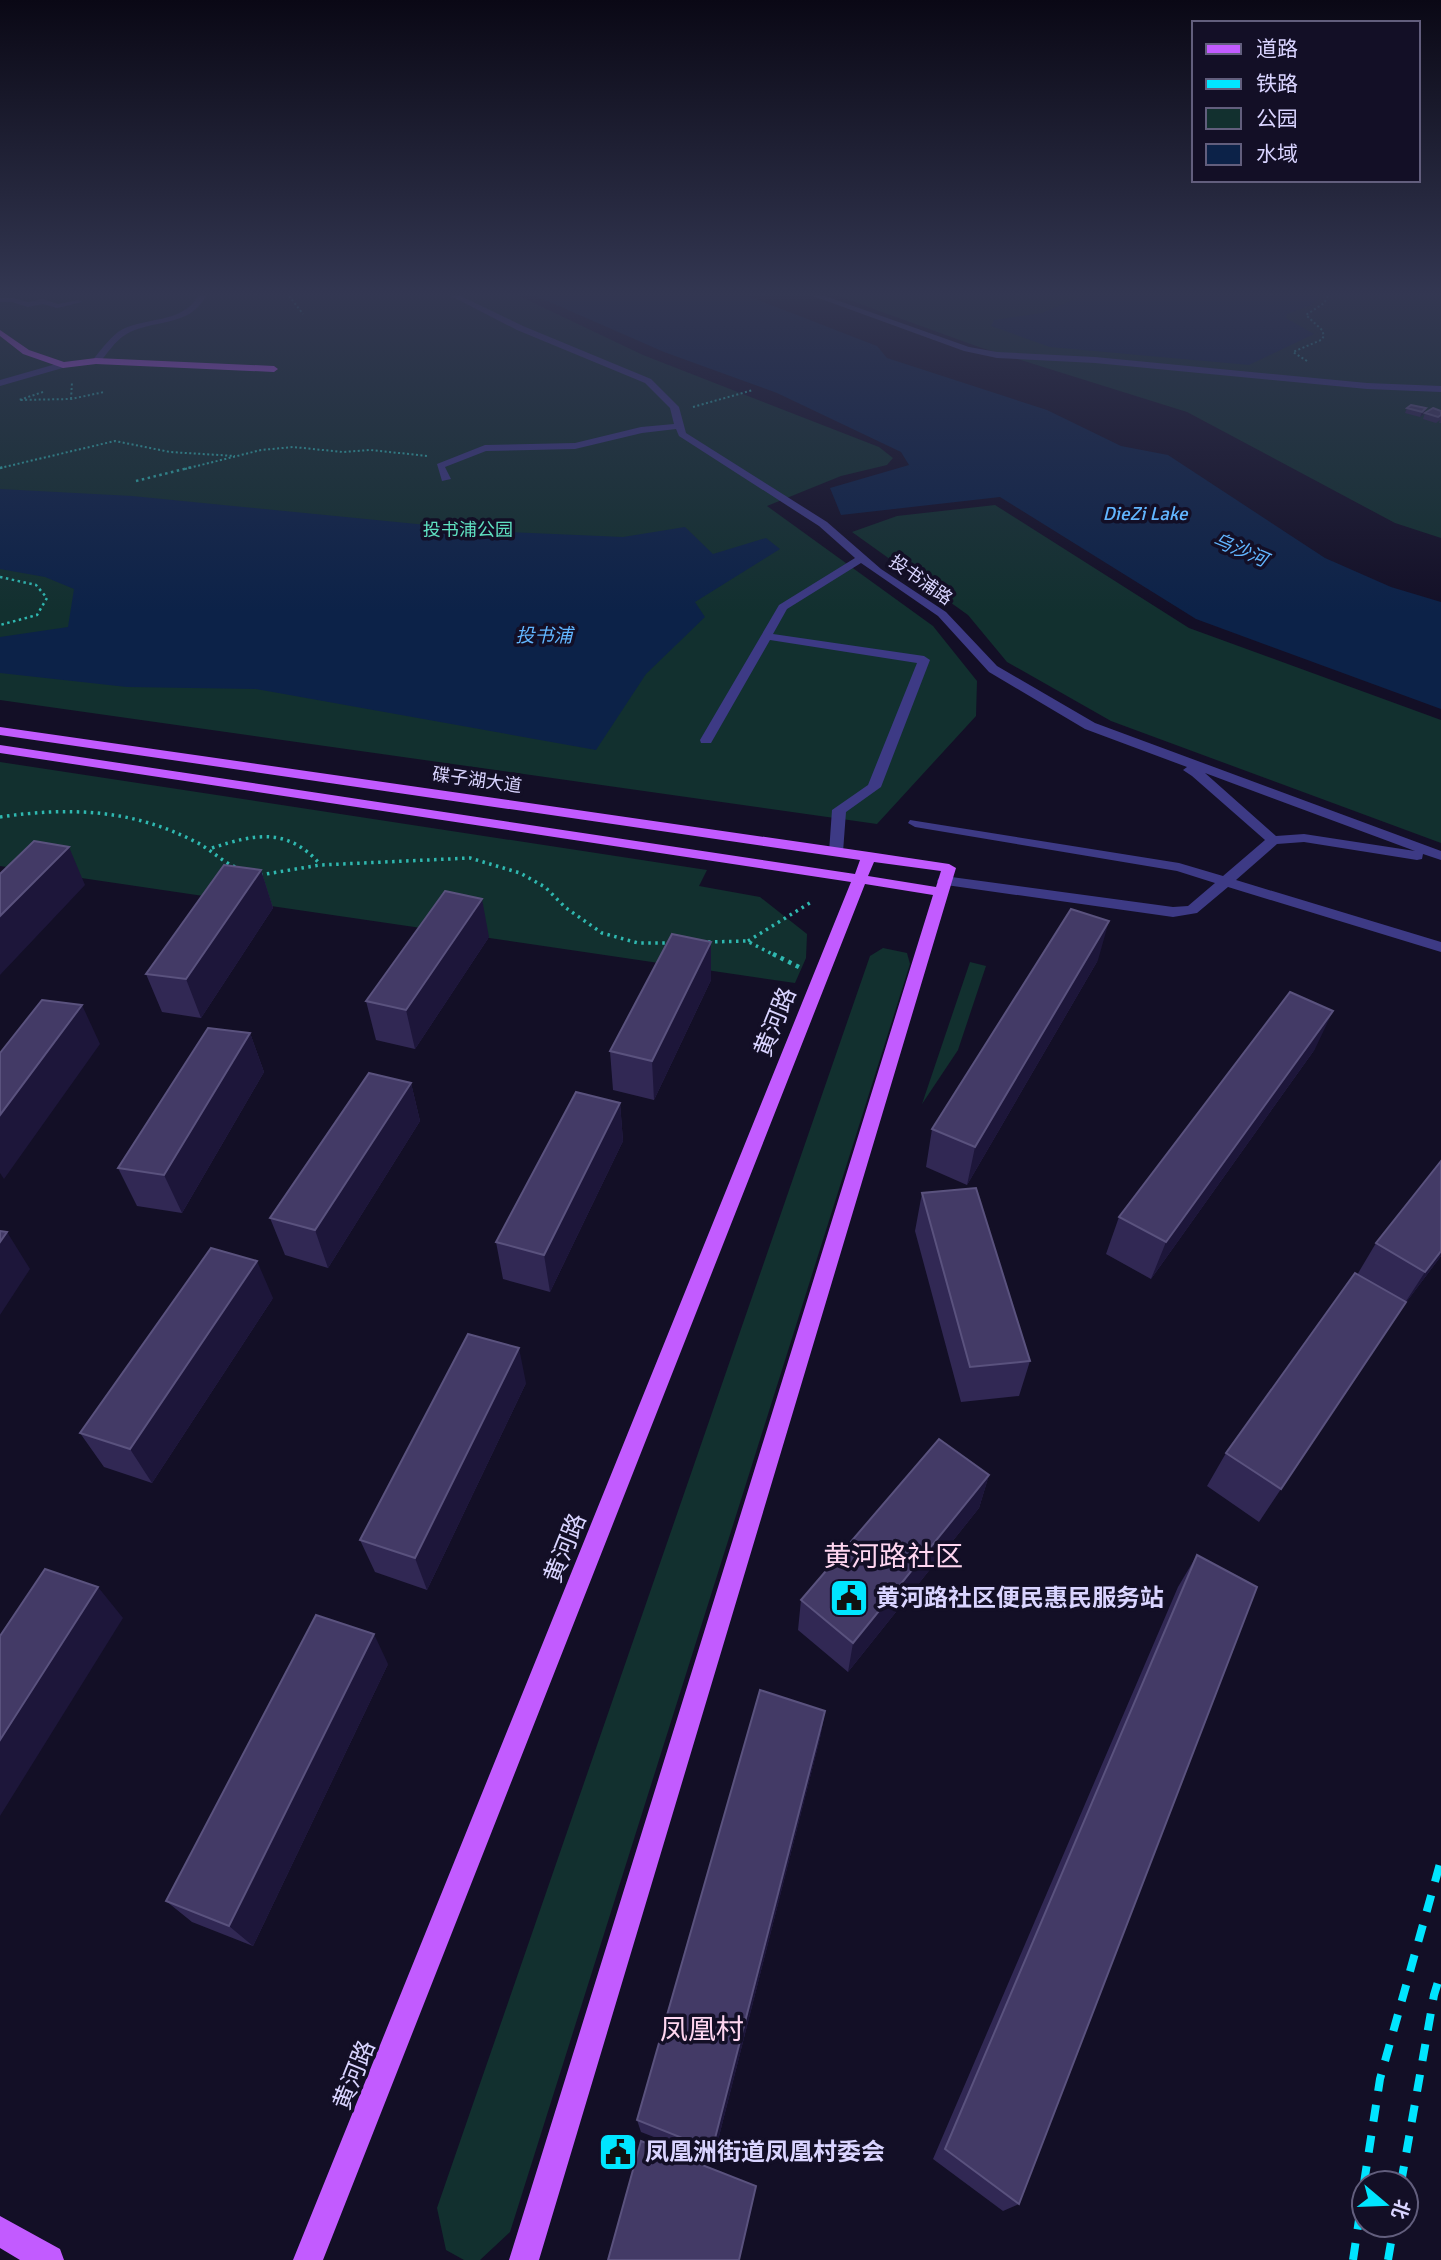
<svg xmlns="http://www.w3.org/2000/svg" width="1441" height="2260" viewBox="0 0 1441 2260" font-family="Signika,'Noto Sans SC',sans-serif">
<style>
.green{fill:#12302f}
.water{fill:#0c2248}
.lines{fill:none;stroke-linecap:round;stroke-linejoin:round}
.path-far3{stroke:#2fb8b0;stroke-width:2;stroke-dasharray:2 2.5;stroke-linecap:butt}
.path-far2{stroke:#2fb8b0;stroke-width:2.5;stroke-dasharray:2.5 3.5;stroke-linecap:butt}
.path-far1{stroke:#2fb8b0;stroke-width:3.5;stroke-dasharray:2.5 4.5;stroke-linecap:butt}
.path{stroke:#2fb8b0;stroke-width:4.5;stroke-dasharray:3.5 5;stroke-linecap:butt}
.minor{fill:#3d3a85;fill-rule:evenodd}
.major{fill:#c25bff;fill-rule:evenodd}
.rail{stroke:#00e5ff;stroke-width:8;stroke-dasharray:17 14;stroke-linecap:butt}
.wall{fill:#312854}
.shaded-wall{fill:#1d163a}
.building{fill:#433a66;stroke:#5a527e;stroke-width:2}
.labels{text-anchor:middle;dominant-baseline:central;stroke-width:7;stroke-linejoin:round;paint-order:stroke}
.far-park-label{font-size:18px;fill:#5fe0c0;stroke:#130f26}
.far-street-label{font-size:18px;fill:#d9d4ff;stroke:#130f26}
.far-water-label{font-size:19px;font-style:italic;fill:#62b6ff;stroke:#130f26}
.near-street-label{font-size:24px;fill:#d9d4ff;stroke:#130f26}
.near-poi-label{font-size:24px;font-weight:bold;fill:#d9d4ff;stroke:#130f26;text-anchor:start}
.near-quarter-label{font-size:28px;fill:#ffd6f0;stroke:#130f26}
</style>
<rect width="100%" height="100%" fill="#130f26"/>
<!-- green -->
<path class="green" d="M0,296H519L643,355L879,447L893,458L887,465L841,476L767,506L933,626L977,681L976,716L877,824L0,700Z
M838,296H1441V538L1395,523L1187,412L979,347Z
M995,505L1189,628L1441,720V843L1111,721L1007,662L968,615L852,532L897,516Z
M0,762L707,870L699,886L760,897L807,934L806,958L795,983L0,866Z
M883,948L907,953L910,964L510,2232L480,2260H464L446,2250L437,2208L870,956Z
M970,962L986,966L958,1050L922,1104Z"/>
<!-- water -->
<path class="water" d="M536,296H748L877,346L887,358L1047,410L1121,446L1168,455L1325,558L1391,587L1441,602V709L1196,619L1000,497L841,515L830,488L909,465L901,452L777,393L664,352Z
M1082,296H1319L1311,305L1287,314L1286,318L1314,334L1249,365L1050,347L991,326L994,320L1042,313Z
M0,489L132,496L488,531L623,537L685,527L713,554L766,538L780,549L695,602L705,617L646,674L596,750L256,689L127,687L0,673V637L68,627L74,589L45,577L0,569Z"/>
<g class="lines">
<!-- path-far3 -->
<path class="path-far3" d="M289,296L303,314
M1307,361L1293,352L1321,340L1324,336L1322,330L1306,315L1324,303L1328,296
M43,392L19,400L71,399L104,392
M71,399L72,382
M693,407L753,390
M0,468L115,441L170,452L235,456
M185,469L261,450L293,447L343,452L370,450L428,456"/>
<!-- path-far2 -->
<path class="path-far2" d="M0,468L4,467
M136,481L192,467
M0,577L36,585L47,598L37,615L0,625"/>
<!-- path-far1 -->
<path class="path-far1" d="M0,817C69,807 131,809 194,841C209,848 220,860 235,867
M212,848C255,834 287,827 320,864
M260,875L320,865L470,858L520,873L545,887L566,908L602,933L638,943H671
M748,941L813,901
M708,942L747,941L776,956"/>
<!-- path -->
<path class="path" d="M773,954L801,968"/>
<!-- minor -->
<path class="minor" d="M198,296H206C188,329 152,318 125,335C115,341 107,354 99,363L92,361C99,352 109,339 118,332C142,316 182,325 198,296Z
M451,296H461L523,326L651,379L679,407L686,433L827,522L881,569L946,612L997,666L1095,723L1441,851V860L1423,854L1422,859L1417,860L1304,842L1277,844L1236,880L1441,942V952L1228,887L1197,913L1173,917L939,884L937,881L939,878L944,876L1173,907L1188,906L1215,883L1177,871L915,827L908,823L910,820L1179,863L1223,876L1265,840L1192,776L1183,770L1187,767L1085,729L989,672L938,616L861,563L787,609L773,634L924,656L930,660L881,787L846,812L843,852L836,856L831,855L829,852L832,810L868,785L917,663L770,640L711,743H701L700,740L779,605L855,558L819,526L679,436L676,429L642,433L575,449L486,451L445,467L451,479L442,481L437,464L485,445L575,443L641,427L674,424L670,408L645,383L517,330ZM1205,773L1415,851L1304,834L1276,836Z
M813,296H825L969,347L997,352L1095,357L1367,383L1441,386V392L1367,389L1095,363L997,358L964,351Z
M0,298H13L28,302L43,299L58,304L78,300L82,302L57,308L43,304L28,307L12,302H0Z
M63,362L66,367L0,386V380Z"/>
<!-- major -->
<path class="major" d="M0,330L29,350L64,362L96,358L274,366L278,369L274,372L96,364L63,368L23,354L0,336Z
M0,727L869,852L949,864L956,868L539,2260H509L933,895L865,884L323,2260H293L851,882L0,753V745L855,874L860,860L0,735ZM874,862L941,871L936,887L868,876Z
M0,2216L60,2249L64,2260H20L0,2248Z"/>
<!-- rail -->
<path class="rail" d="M1364,2183L1380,2079L1441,1860
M1401,2183L1434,1995L1441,1972
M1353,2260L1364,2186
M1388,2260L1394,2225"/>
</g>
<!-- wall -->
<path class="wall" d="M1407,408H1426L1424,414L1420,417L1405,413Z
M1441,411V423H1439L1440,420L1436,423L1423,419L1425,413Z
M261,870L273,908L201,1018L162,1012L146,974Z
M489,937L415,1049L376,1040L366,1001Z
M711,942V980L654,1100L613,1090L610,1051Z
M1098,960L967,1185L926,1167L932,1129Z
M250,1033L264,1072L182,1213L137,1206L118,1168Z
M1315,1049L1151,1279L1106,1254L1119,1217Z
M411,1083L420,1121L328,1268L285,1255L270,1218Z
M620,1103L623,1141L550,1292L503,1279L496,1242Z
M1441,1161V1256L1401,1309L1259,1522L1207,1486L1226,1453L1357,1275L1376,1243Z
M922,1193L1030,1361L1019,1396L961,1402L915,1231Z
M273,1298L152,1483L104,1467L80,1433Z
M526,1383L427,1590L375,1572L360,1540Z
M989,1475L979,1508L848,1672L798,1630L801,1600Z
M1197,1555L1019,2204L1003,2211L933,2159L1178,1587Z
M388,1664L253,1946L192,1922L166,1901Z
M825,1711L820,1738L713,2160L641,2132L637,2120Z"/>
<!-- shaded-wall -->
<path class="shaded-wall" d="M1426,408L1424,414L1420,417L1422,412Z
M69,847L85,885L0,975V916Z
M261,870L273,908L201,1018L186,979Z
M482,899L489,937L415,1049L406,1010Z
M1109,921L1098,960L967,1185L975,1147Z
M711,942V980L654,1100L652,1061Z
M82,1005L100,1044L4,1179L0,1173V1115Z
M1333,1011L1315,1049L1151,1279L1166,1242Z
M250,1033L264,1072L182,1213L164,1175Z
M411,1083L420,1121L328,1268L315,1230Z
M620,1103L623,1141L550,1292L544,1255Z
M7,1232L30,1269L0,1315V1242Z
M1441,1251V1256L1401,1309L1425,1272Z
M257,1261L273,1298L152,1483L130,1449Z
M519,1348L526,1383L427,1590L415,1558Z
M989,1475L979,1508L848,1672L853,1643Z
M98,1587L123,1618L0,1816V1740Z
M374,1634L388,1664L253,1946L229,1926Z
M825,1711L820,1738L713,2160L712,2150Z"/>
<!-- building -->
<path class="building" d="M1411,405L1426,408L1422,412L1407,408Z
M1433,408L1441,411V415L1438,417L1425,413Z
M34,841L69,847L0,916V874Z
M224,865L261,870L186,979L146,974Z
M445,891L482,899L406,1010L366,1001Z
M1071,909L1109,921L975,1147L932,1129Z
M672,934L711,942L652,1061L610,1051Z
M1290,992L1333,1011L1166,1242L1119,1217Z
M42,1000L82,1005L0,1115V1053Z
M208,1028L250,1033L164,1175L118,1168Z
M369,1073L411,1083L315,1230L270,1218Z
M576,1092L620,1103L544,1255L496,1242Z
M1441,1161V1251L1425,1272L1376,1243Z
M976,1188L1030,1361L970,1367L922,1193Z
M0,1231L7,1232L0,1242Z
M211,1248L257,1261L130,1449L80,1433Z
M1355,1273L1406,1302L1281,1489L1226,1453Z
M468,1334L519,1348L415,1558L360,1540Z
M939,1439L989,1475L853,1643L801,1600Z
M1197,1555L1257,1587L1019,2204L945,2149Z
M45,1569L98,1587L0,1740V1636Z
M316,1615L374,1634L229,1926L166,1901Z
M760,1690L825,1711L712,2150L637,2120Z
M641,2141L756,2186L739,2260H608Z"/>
<!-- sky -->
<linearGradient id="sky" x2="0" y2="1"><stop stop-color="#0a0815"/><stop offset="0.48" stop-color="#333752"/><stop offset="1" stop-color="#333752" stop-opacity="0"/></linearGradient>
<rect width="1441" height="612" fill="url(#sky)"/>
<!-- icons -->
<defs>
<g id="civic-square" transform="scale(2.0125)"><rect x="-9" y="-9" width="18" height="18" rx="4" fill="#00e5ff" stroke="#130f26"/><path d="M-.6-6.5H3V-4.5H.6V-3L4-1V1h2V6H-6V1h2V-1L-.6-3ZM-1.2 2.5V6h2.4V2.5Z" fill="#111"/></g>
</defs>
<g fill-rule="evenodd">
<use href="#civic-square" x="849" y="1598"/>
<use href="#civic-square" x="618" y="2152"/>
</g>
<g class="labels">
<!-- far-park labels -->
<g class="far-park-label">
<text x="468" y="530">投书浦公园</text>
</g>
<!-- far-street labels -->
<g class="far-street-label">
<text transform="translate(921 580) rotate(35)">投书浦路</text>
<text transform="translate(477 780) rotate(8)">碟子湖大道</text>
</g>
<!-- far-water labels -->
<g class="far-water-label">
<text x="1145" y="514">DieZi Lake</text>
<text transform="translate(1240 550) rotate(23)">乌沙河</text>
<text x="544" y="636">投书浦</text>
</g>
<!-- near-street labels -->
<g class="near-street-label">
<text transform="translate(775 1022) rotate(-68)">黄河路</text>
<text transform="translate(565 1548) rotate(-68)">黄河路</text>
<text transform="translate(354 2075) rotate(-68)">黄河路</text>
</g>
<!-- near-poi labels -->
<g class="near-poi-label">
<text x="876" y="1598">黄河路社区便民惠民服务站</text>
<text x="645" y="2152">凤凰洲街道凤凰村委会</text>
</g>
<!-- near-quarter labels -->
<g class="near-quarter-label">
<text x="893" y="1557">黄河路社区</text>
<text x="702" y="2030">凤凰村</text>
</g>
</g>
<!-- legend -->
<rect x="1192" y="21" width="228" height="161" fill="#130f26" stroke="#625e7d" stroke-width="2"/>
<rect x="1206" y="44" width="35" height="10" fill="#c25bff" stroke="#625e7d" stroke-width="2"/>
<text x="1256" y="56" font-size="21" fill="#d9d4ff">道路</text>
<rect x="1206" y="79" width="35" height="10" fill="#00e5ff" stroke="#625e7d" stroke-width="2"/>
<text x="1256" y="91" font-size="21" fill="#d9d4ff">铁路</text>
<rect x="1206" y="108" width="35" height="21" fill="#12302f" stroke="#625e7d" stroke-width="2"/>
<text x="1256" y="126" font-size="21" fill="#d9d4ff">公园</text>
<rect x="1206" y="144" width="35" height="21" fill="#0c2248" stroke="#625e7d" stroke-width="2"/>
<text x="1256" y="161" font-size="21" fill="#d9d4ff">水域</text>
<!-- north arrow -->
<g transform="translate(1385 2204) rotate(109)"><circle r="33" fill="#130f26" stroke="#625e7d" stroke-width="2"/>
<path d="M0-5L12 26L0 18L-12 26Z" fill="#00e5ff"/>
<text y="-10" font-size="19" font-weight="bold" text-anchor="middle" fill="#d9d4ff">北</text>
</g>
</svg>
